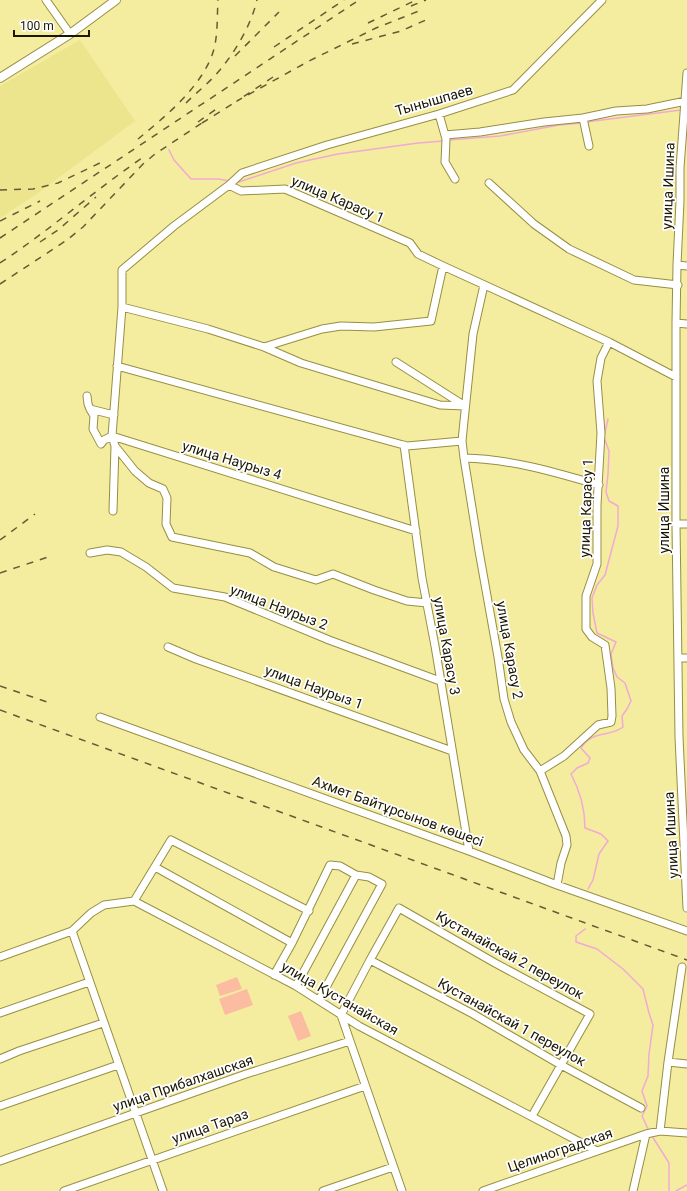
<svg xmlns="http://www.w3.org/2000/svg" width="687" height="1191" viewBox="0 0 687 1191" font-family="Roboto,sans-serif">
<style>
.built{fill:#ede48e}
.green{fill:#fbbca2}
.lines{fill:none;stroke-linecap:round;stroke-linejoin:round}
.stream{stroke:#f1aad4;stroke-width:1.5}
.minor-casing{stroke:#978f44;stroke-width:9}
.major-casing{stroke:#978f44;stroke-width:10}
.minor{stroke:#fff;stroke-width:7}
.major{stroke:#fff;stroke-width:8}
.rail{stroke:#625d34;stroke-width:1.5;stroke-dasharray:7 7;stroke-linecap:butt}
.labels{text-anchor:middle;dominant-baseline:central;stroke-width:3.5;stroke-linejoin:round;paint-order:stroke}
.street-label{font-size:14px;fill:#1a1600;stroke:#fff}
</style>
<rect width="100%" height="100%" fill="#f4ec9f"/>
<!-- built -->
<path class="built" d="M80,40L135,121L38,193L0,218V86Z"/>
<!-- green -->
<path class="green" d="M237,977L242,989L220,996L216,985Z
M247,989L253,1005L225,1015L219,999Z
M301,1011L311,1036L298,1041L288,1016Z"/>
<g class="lines">
<!-- stream -->
<path class="stream" d="M586,122L681,110
M449,140L500,136L559,125L582,123
M169,150L174,160L191,179H218L230,181
M236,182H239L296,163L338,154L418,143L443,141
M588,889L593,880L599,854L608,841L601,834L585,828C585,809 580,791 571,774L577,768L588,763L590,758L581,748C592,730 608,738 623,727L622,716L627,709L631,701L625,683L617,677L613,668L611,654L616,642L597,633L593,613L592,598L597,585L605,575L618,526V506L609,501L606,492L608,474L609,451L604,437L608,419
M585,929L576,936V942L597,949L623,969L643,989L649,1013L653,1025L649,1054L648,1076L642,1091L647,1106L642,1116L649,1131
M652,1136L669,1163V1191
M676,1191L687,1185"/>
<!-- minor casing -->
<g class="minor-casing">
<path id="minor" d="M46,0L70,34
M687,73L680,168V201L677,265L676,323V524L679,737L687,908
M439,114L446,139L445,162L455,179
M583,118L589,146
M445,135L480,132L544,122L583,118L616,111L647,109L686,101
M489,183L534,224L569,249L634,280L678,285
M229,185L241,191L285,189L410,243L418,254L443,266L609,342L676,377
M677,265L687,266
M484,285L473,334L464,421L462,441L464,458L479,551L498,657L504,699L511,722L524,750L540,771L566,836L567,845L561,863L557,885
M122,307L208,329L264,347L301,363L440,405L465,406L396,362
M676,323L687,324
M264,347L322,329L341,326L374,327L431,321L443,266
M117,366L407,446L462,441
M87,396L88,404L90,409L114,415
M90,409L94,416L93,429L101,444L104,440L112,436L122,307V270L174,226L229,185L242,173L327,145L439,114L513,90L602,0
M404,445L422,578L435,646L469,851
M115,446L135,471L149,483L163,489L167,498L166,524L172,537L250,553L274,567L316,580L333,574L374,590L407,601L427,603
M464,458C511,459 554,472 599,485
M113,511L115,446L112,436L416,531
M676,524H687
M90,553L107,550L121,552L146,567L173,588L225,597L329,640L440,681
M168,647L196,659L452,751
M679,658H687
M100,717L469,851L557,885L687,931
M540,771L564,756L598,725L611,722L612,716L611,688L605,645L592,637L586,629V596L597,564V505L601,433L597,381L601,358L609,342
M155,867L292,943
M134,901L171,840L309,911
M72,931L163,1191
M0,957L72,931L91,913L104,905L134,901L296,986L359,1026L597,1151
M370,960L473,1014L561,1065L641,1108
M274,975L292,943L330,865L340,866L356,875L369,877L382,884L319,1000
M296,986L356,875
M0,1013L89,982
M350,1041L402,1191
M0,1059L19,1051L103,1023
M668,1062L687,1064
M0,1106L118,1065
M660,1131L668,1062L682,967
M0,1161L246,1074L350,1041L341,1015L370,960L399,908L495,963L590,1014L532,1116
M64,1191L365,1086
M323,1191L393,1167
M483,1191L646,1134L660,1131L687,1133
M633,1191L646,1134"/>
</g>
<!-- major casing -->
<g class="major-casing">
<path id="major" d="M0,78L70,34L116,0"/>
</g>
<!-- minor -->
<use href="#minor" class="minor"/>
<!-- major -->
<use href="#major" class="major"/>
<!-- rail -->
<path class="rail" d="M411,6L426,0
M368,23L416,0
M352,44L401,31L428,19
M274,47L344,0
M235,56L279,12
M273,77L237,101L309,61L376,28L424,9
M186,103C197,92 210,82 219,71C236,51 251,25 257,0
M198,122L219,107
M202,123L237,101
M138,139C166,116 204,85 214,49C218,33 217,16 218,0
M0,190L33,189L58,183L104,161
M0,221L40,201
M0,238L359,0
M40,242L58,230L96,197
M0,263C50,230 95,190 145,156
M0,284L67,240L83,227L143,164L155,154L205,121
M0,540L35,514
M0,573L51,556
M0,686L47,702
M0,710L687,960"/>
</g>
<g class="labels">
<!-- street labels -->
<g class="street-label">
<text transform="translate(434 100) rotate(-16)">Тынышпаев</text>
<text transform="translate(668 186) rotate(-88)">улица Ишина</text>
<text transform="translate(338 199) rotate(23)">улица Карасу 1</text>
<text transform="translate(232 460) rotate(17)">улица Наурыз 4</text>
<text transform="translate(586 508) rotate(-88)">улица Карасу 1</text>
<text transform="translate(664 510) rotate(-90)">улица Ишина</text>
<text transform="translate(279 607) rotate(21)">улица Наурыз 2</text>
<text transform="translate(447 646) rotate(80)">улица Карасу 3</text>
<text transform="translate(510 650) rotate(80)">улица Карасу 2</text>
<text transform="translate(314 687) rotate(20)">улица Наурыз 1</text>
<text transform="translate(398 811) rotate(20)">Ахмет Байтұрсынов көшесі</text>
<text transform="translate(671 835) rotate(-93)">улица Ишина</text>
<text transform="translate(510 955) rotate(29)">Кустанайскай 2 переулок</text>
<text transform="translate(340 998) rotate(30)">улица Кустанайская</text>
<text transform="translate(512 1022) rotate(29)">Кустанайскай 1 переулок</text>
<text transform="translate(183 1083) rotate(-19)">улица Прибалхашская</text>
<text transform="translate(210 1126) rotate(-19)">улица Тараз</text>
<text transform="translate(560 1150) rotate(-19)">Целиноградская</text>
</g>
</g>
<!-- scale -->
<path d="M14 30v6h75v-6" fill="none" stroke="#1a1600" stroke-width="2"/>
<text x="20" y="30" font-size="12" fill="#1a1600" stroke="#ffffff" stroke-width="3" paint-order="stroke">100 m</text>
</svg>
